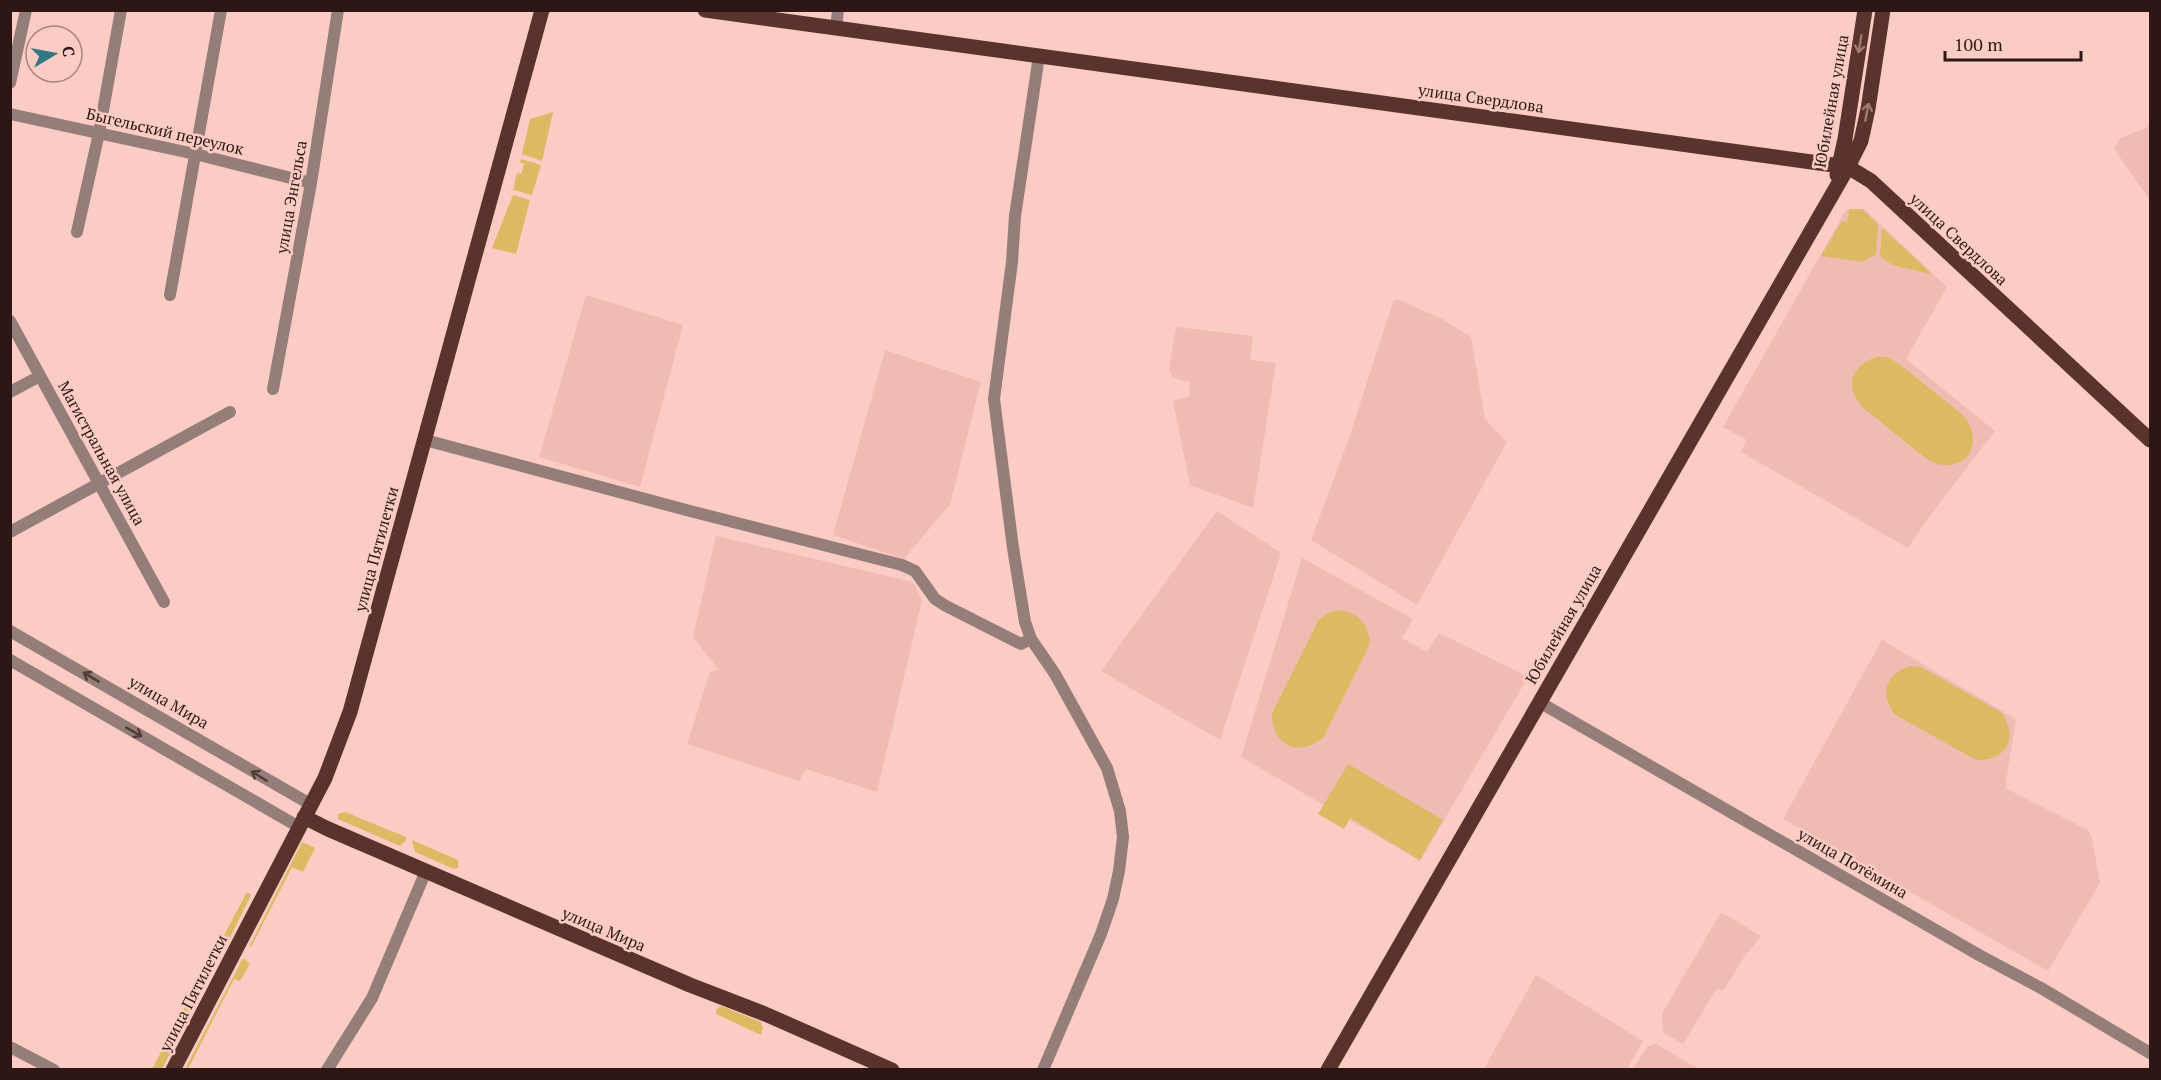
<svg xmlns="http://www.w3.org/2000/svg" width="2161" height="1080" viewBox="0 0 2161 1080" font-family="'PT Serif',serif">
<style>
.built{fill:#efbbb2}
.green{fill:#dbba63}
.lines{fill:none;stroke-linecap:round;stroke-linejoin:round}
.minor{stroke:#957d79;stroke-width:12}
.major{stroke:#5a332d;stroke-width:15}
.oneway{stroke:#a27871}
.oneway2{stroke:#513b37}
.labels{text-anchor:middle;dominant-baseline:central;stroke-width:5;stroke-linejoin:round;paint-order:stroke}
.street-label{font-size:16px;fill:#2c1714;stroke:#fbccc4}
</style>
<rect width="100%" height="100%" fill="#fbccc4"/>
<!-- built -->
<path class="built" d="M2150,126V200L2114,149L2120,138Z
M1864,209L1947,287L1906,359L1995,431L1926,521L1908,548L1741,452L1747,440L1723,427L1846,210Z
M586,295L683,325L640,487L539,457Z
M1397,299L1442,319L1471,337L1485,419L1507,442L1417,605L1311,540L1348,441L1393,302Z
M1176,327L1253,336L1250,360L1276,363L1253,508L1190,485L1173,401L1189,396L1190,382L1173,378L1169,369Z
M885,350L981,382L950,504L904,559L833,535Z
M1217,511L1281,553L1220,740L1101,671Z
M716,536L913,582L922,601L877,792L806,769L799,781L687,744L710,672L719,670L693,637Z
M1302,558L1413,619L1402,638L1427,652L1439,633L1528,677L1420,861L1241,757Z
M1882,640L2016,719L2005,788L2088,830L2092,839L2100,883L2048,971L1783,819Z
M1721,912L1761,936L1744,957L1723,991L1717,988L1683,1044L1663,1033L1662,1014Z
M1536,975L1643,1041L1627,1069H1484Z
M1656,1044L1699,1069H1633L1648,1046Z"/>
<!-- green -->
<path class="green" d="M553,112L542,161L522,154L530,119Z
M521,159L541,165L532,195L513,190L517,173L521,174L524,164L520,162Z
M513,195L530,200L516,254L492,248Z
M1849,209H1862L1878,224L1876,254L1862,262L1821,256L1842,221L1847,222Z
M1882,228L1930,272V274L1892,265L1880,256Z
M1877,357H1888L1898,363L1963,415C1988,445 1962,478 1928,460L1862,407C1844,386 1851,365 1877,357Z
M1338,610C1359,613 1369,624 1370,644L1323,738C1298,758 1271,745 1272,713L1319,619L1328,613Z
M1909,666L1921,667L2002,713C2019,739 2006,761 1976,760L1894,714C1880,693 1885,676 1909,666Z
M1348,764L1443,820L1420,860L1350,818L1344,829L1318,814Z
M345,812L406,837V840L400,846L338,819V814Z
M412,840L458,860V868L454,869L415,852Z
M302,842L315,848L303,872L292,867L251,947H249Z
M247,892L251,895L226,946L220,952L216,950Z
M212,956L216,963L162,1069H152Z
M243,958L250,964L240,981L234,979L188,1069H185Z
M721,1006L761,1022L763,1028L761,1035L716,1014L717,1009Z"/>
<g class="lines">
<!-- minor -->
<path class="minor" d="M836,28L838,10
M1039,56L1015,216L1012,262L994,399L1013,548L1025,622L1031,639L1055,674L1107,768L1120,811L1123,837L1119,871L1113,899L1101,934L1043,1070
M10,83L26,10
M10,114L195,154L311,183
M77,232L99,133L121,10
M170,295L221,10
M10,321L164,602
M273,389L311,183L338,10
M10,392L40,376
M425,440L690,511L902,565L915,571L935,599L946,606L1021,644L1031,639
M10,532L230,412
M10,631L310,804
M10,660L299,827
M1539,702L1979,955L2041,988L2150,1053
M10,1047L54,1070
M327,1070L372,998L426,871"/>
<!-- major -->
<path class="major" d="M705,10L1848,167L1871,181L2150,440
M1837,175L1845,139L1865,10
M304,817L328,829L690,985L765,1014L892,1070
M173,1070L325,778L350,712L542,10
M1328,1070L1848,167L1861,141L1868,109L1883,10"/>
</g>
<!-- one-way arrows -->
<defs><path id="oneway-shaft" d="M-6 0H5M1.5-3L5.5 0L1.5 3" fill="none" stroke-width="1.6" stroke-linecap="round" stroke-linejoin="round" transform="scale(1.5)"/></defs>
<g class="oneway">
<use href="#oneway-shaft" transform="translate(1860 44) rotate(99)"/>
<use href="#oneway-shaft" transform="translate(1867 112) rotate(-79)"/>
</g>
<g class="oneway2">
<use href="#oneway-shaft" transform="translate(91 677) rotate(-149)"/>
<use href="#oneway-shaft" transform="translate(134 732) rotate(30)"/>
<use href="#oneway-shaft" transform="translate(259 776) rotate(-148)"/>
</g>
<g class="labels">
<!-- street labels -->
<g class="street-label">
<text transform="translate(1481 98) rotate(8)">улица Свердлова</text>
<text transform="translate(1831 101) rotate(-80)">Юбилейная улица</text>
<text transform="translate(165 131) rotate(13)">Быгельский переулок</text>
<text transform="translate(291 197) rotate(-80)">улица Энгельса</text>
<text transform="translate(1959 239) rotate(43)">улица Свердлова</text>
<text transform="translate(102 453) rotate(61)">Магистральная улица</text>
<text transform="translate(376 549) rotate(-75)">улица Пятилетки</text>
<text transform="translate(1563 624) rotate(-60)">Юбилейная улица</text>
<text transform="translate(169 702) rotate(30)">улица Мира</text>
<text transform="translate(1853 863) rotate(30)">улица Потёмина</text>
<text transform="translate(604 929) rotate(23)">улица Мира</text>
<text transform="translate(193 993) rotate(-63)">улица Пятилетки</text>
</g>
</g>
<!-- border -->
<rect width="2161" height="1080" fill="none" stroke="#2c1714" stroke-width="24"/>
<!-- north arrow -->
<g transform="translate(54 54) rotate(80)"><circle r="28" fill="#fbccc4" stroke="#a8847e" stroke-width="1.5"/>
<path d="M0-4.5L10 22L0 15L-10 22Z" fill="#317883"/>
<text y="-9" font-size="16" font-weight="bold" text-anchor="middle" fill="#2c1714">С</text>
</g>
<!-- scale -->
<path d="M1945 51v9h136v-9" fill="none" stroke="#2c1714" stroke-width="3"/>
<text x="1954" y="51" font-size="18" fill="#2c1714" stroke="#fbccc4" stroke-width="4.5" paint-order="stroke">100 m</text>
</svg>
